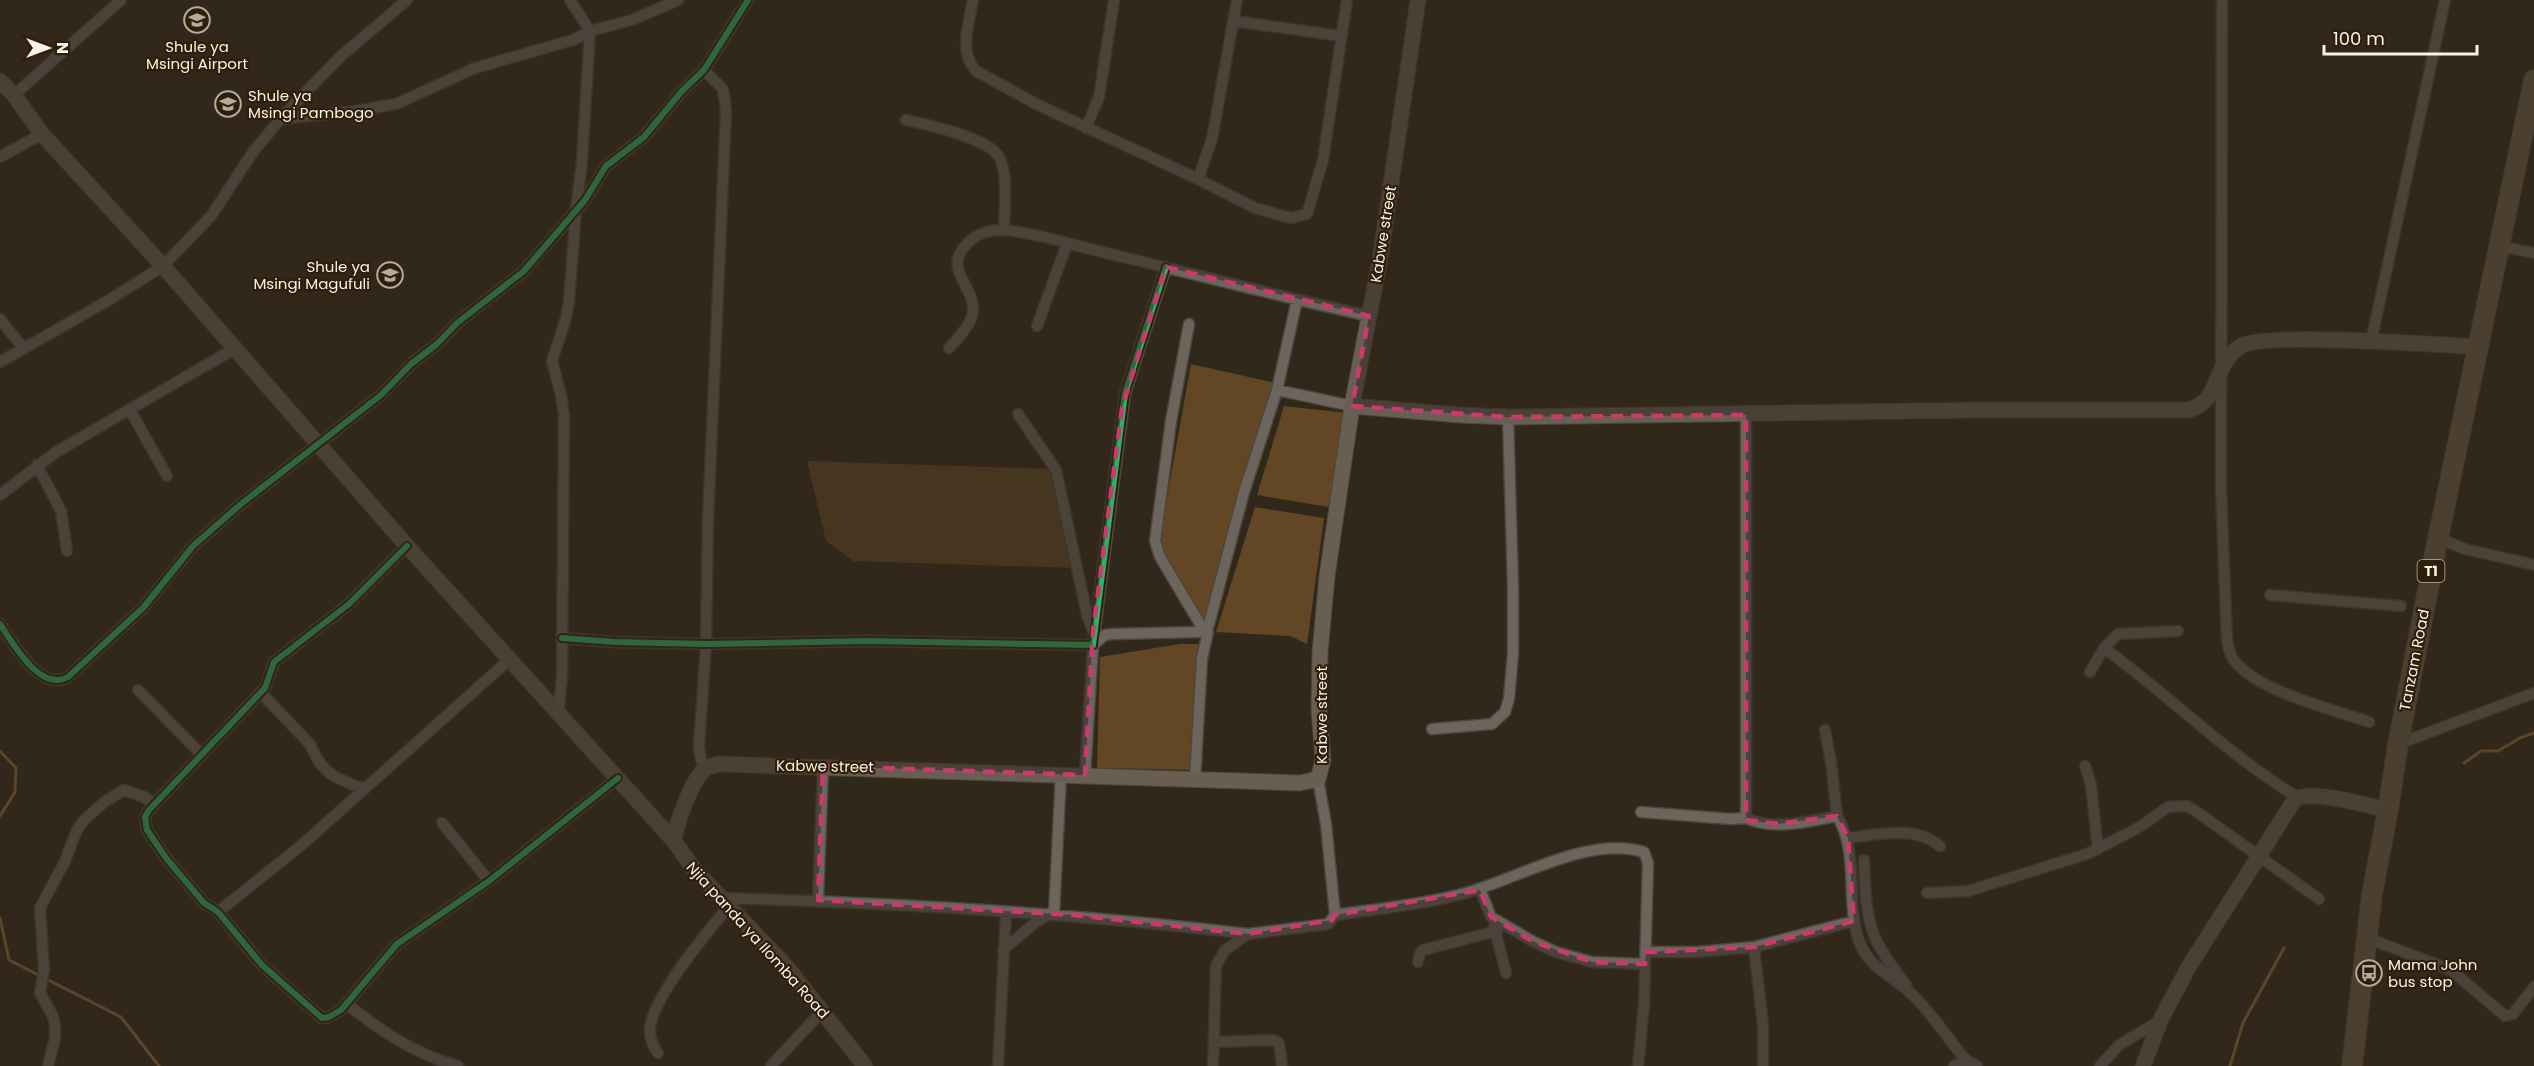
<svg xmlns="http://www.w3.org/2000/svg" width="2534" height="1066" viewBox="0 0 2534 1066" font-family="Poppins,sans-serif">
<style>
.green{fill:#634724}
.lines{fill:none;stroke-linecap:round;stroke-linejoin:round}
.stream{stroke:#906b3d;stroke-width:3}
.street-casing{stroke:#4e463c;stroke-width:13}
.secondary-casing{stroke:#4e463c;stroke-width:17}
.highway-casing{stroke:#4e463c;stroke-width:22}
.street{stroke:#6c655d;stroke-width:10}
.secondary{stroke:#685f52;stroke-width:15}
.highway{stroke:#6b5e4b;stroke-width:20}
.cycleway-casing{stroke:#2f1f0a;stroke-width:10}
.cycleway{stroke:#2db169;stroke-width:6}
.marked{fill:none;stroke:#cb3970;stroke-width:4.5;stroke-dasharray:12 8;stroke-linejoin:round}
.labels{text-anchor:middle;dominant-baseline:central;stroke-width:4.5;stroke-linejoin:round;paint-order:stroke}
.shield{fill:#2f1f0a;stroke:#beb2a3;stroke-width:1.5}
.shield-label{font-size:14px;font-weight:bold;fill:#fcf1e4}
.poi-label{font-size:15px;fill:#fcf1e4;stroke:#2f1f0a;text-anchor:start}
.street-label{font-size:15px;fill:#fcf1e4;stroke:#2f1f0a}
</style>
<rect width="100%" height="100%" fill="#31281c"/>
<!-- green -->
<path class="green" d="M1191,364L1275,383L1203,625L1157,554Z
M1284,406L1347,413L1329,507L1257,495Z
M807,461L1052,469L1078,568L853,561L826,541Z
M1255,507L1324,518L1307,644L1290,636L1216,632Z
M1180,644H1204L1202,770L1097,768L1100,657Z"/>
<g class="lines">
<!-- stream -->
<path class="stream" d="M0,751L16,768L15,792L0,816
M2464,763L2481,751H2498L2520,738L2534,733
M0,918L9,960L121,1017L159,1066
M2230,1066L2243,1023L2284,948"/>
<!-- street casing -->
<g class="street-casing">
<path id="street" d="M973,0C969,24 958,51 976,71L1038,105L1198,179L1255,208L1291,218L1307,214L1323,160L1347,0
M2222,0L2221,490L2227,641C2229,647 2229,654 2233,659C2255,691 2332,709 2369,722
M1234,21L1341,36
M704,70L723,89L726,111L708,519L706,644L699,746L701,760L706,768
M14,95L121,0
M280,119L349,112L396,104L475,68L573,40L590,31L632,20L678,0
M906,120C927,125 994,138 1001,161C1008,182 1004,209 1004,230
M1086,128L1099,97L1114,0
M0,157L42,134
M1198,179L1212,139L1237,0
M2499,246L2534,253
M0,319L23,348
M1189,324L1171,421L1155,541L1160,557L1200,624L1203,632
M1037,326L1067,244
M2371,342L2445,0
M949,348C957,339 966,331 971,319C983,288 936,271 970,241C977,234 990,230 1000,230C1031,231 1079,247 1111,254C1197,275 1283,297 1369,316
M0,362L109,300L163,266L211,216L253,152L280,119L340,57L407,0
M1277,390L1352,406
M130,410L167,476
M1018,414L1056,470L1087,615L1093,631
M1746,415V818C1773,831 1809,821 1837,816C1860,854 1845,901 1859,941C1869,969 1895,977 1914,996C1933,1015 1948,1039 1966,1060
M37,465L61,511L67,551
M0,495L56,452L234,349
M2438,538L2465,549L2534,565
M407,546L349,604L274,662L265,688L149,810L145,817L147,830L166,858L204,903L218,912L262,965L322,1018L329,1017L341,1010L397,944L489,881L618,778
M2270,595L2401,606
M0,624C13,643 40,693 68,677L143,608L193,546L241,504L381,395L411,364L437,344L457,323L524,271L585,200L606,166L644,137L681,92L704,70L748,0
M562,638L614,642L706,644L868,641L1093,645L1125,393L1166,267
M2104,648C2170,696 2227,754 2297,797
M2090,672L2104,648L2118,634L2178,631
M138,690L201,754
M260,692L310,744C322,774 335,778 364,789
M558,714L562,678L564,415L561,395L552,361L566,318L569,301L576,210L582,161L590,31L570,0
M1432,729L1492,724L1505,712L1509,699L1513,653V589L1508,417
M1825,730L1831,762L1837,816
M2398,744L2534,693
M2085,766L2091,785L2098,849
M1085,775L1093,645L1105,635L1113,634L1198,632H1203L1209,624L1244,492L1277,390L1297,300
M1195,779L1202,658L1208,632
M1641,812L1731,819L1746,818
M442,823L489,881
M1848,838C1879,834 1914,825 1940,846
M1864,860C1865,887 1865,917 1877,942C1885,958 1896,971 1906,985
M1480,889L1491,917L1534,942L1556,952L1592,962L1645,964
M1927,893L1968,891L2087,854L2138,828L2168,807L2187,806L2197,812L2319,899
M721,898C897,903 1073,913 1248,934
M818,900L823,766
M218,912L304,843L510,659
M1054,914L1061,774
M1335,915C1377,909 1420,905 1462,894C1517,880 1586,835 1644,852L1648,863L1644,1006L1638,1066
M1494,926L1506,973
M2367,938L2451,970L2505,1016L2513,1014L2534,987
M1754,947L1763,1025V1066
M1003,950L1036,922L1049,914
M1646,952H1697L1754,947L1854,921
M1418,962L1420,953L1423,950L1497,931
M347,1004C382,1032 415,1054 458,1066
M1214,1042L1273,1040L1279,1043L1282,1066
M658,1053C652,1045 649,1037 650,1027C655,994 707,932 729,906
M48,1066L55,1038V1026L53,1016L40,993L44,970L40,908L65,861L76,832L83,821L103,803L124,790L144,797L153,803
M771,1066L823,1010
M998,1066L1006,912
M1213,1066L1216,966L1225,950L1248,934L1328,924L1335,915L1326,824L1318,779
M1954,1066L1966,1060L1977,1066
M2100,1066L2119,1045L2161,1020"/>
</g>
<!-- secondary casing -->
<g class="secondary-casing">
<path id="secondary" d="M0,81L14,95L42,134L163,266L407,546L674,841L693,868L786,966L865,1066
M1352,406L1460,415L1508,417L1983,410H2188C2223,401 2210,366 2241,346C2262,332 2444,345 2479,347
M674,841C676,825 692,778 706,768C709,766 715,765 719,764L1300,783L1318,779L1323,760L1319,710L1320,652L1327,576L1352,406L1380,259L1418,0
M2143,1066L2161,1019L2188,968L2295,799C2312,789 2368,806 2388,810"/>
</g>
<!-- highway casing -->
<g class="highway-casing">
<path id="highway" d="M2352,1066L2372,894L2388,810L2398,744L2438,538L2534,80"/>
</g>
<!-- street -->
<use href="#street" class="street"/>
<!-- secondary -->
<use href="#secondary" class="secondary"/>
<!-- highway -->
<use href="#highway" class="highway"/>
<!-- cycleway casing -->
<g class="cycleway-casing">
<path id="cycleway" d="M407,546L349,604L274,662L265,688L149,810L145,817L147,830L166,858L204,903L218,912L262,965L322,1018L329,1017L341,1010L397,944L489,881L618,778
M0,624C13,643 40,693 68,677L143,608L193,546L241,504L381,395L411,364L437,344L457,323L524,271L585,200L606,166L644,137L681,92L704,70L748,0
M562,638L614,642L706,644L868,641L1093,645L1125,393L1166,267"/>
</g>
<!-- cycleway -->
<use href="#cycleway" class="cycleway"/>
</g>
<!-- marked area -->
<path d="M0 0H2534V1066H0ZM1166,267L1369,316L1352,406L1508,417L1746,415V820L1778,824L1837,816L1848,838L1854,921L1754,947L1646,952L1645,964L1592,962L1534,942L1491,917L1480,890L1335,915L1332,920L1248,934L1074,915L818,900L823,766L1085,775L1093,631L1122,408Z" fill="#31281c" fill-opacity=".55" fill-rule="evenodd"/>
<path class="marked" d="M1166,267L1369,316L1352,406L1508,417L1746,415V820L1778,824L1837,816L1848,838L1854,921L1754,947L1646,952L1645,964L1592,962L1534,942L1491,917L1480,890L1335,915L1332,920L1248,934L1074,915L818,900L823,766L1085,775L1093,631L1122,408Z"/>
<!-- icons -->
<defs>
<g id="school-ring" transform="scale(1.35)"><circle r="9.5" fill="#2f1f0a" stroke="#b5ab9e" stroke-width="1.5"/><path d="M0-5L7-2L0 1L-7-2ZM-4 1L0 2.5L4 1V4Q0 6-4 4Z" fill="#b5ab9e"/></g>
<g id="bus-ring" transform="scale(1.35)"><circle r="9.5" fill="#2f1f0a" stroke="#b5ab9e" stroke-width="1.5"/><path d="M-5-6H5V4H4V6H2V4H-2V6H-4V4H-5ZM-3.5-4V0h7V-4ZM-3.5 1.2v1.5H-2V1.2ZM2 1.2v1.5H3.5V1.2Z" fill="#b5ab9e"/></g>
</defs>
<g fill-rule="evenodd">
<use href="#school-ring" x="197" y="20"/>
<use href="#school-ring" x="228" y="104"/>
<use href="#school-ring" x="390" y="275"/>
<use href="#bus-ring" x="2369" y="973"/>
</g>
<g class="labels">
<!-- shield labels -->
<rect class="shield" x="2417.5" y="560" width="27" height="22" rx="4.5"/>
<g class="shield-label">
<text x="2431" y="571">T1</text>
</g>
<!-- poi labels -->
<g class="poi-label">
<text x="197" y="46" text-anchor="middle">Shule ya<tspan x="197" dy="17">Msingi Airport</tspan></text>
<text x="248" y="95">Shule ya<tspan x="248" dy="17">Msingi Pambogo</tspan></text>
<text x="370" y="266" text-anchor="end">Shule ya<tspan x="370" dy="17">Msingi Magufuli</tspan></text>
<text x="2388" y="964">Mama John<tspan x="2388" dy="17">bus stop</tspan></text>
</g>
<!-- street labels -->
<g class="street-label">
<text transform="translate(1383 234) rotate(-81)">Kabwe street</text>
<text transform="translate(2414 660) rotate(-79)">Tanzam Road</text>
<text transform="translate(1321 715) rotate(-90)">Kabwe street</text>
<text transform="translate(825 766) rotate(1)">Kabwe street</text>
<text transform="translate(758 940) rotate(48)">Njia panda ya Ilomba Road</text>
</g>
</g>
<!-- north arrow -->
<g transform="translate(48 48) rotate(90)" stroke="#2f1f0a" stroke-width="4.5" paint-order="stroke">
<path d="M0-4.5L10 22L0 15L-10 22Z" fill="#fcf1e4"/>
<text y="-9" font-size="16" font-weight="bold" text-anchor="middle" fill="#fcf1e4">N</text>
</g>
<!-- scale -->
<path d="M2324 45v9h153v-9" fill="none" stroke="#fcf1e4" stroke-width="3"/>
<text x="2333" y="45" font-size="18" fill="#fcf1e4" stroke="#2f1f0a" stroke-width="4.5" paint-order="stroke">100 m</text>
</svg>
